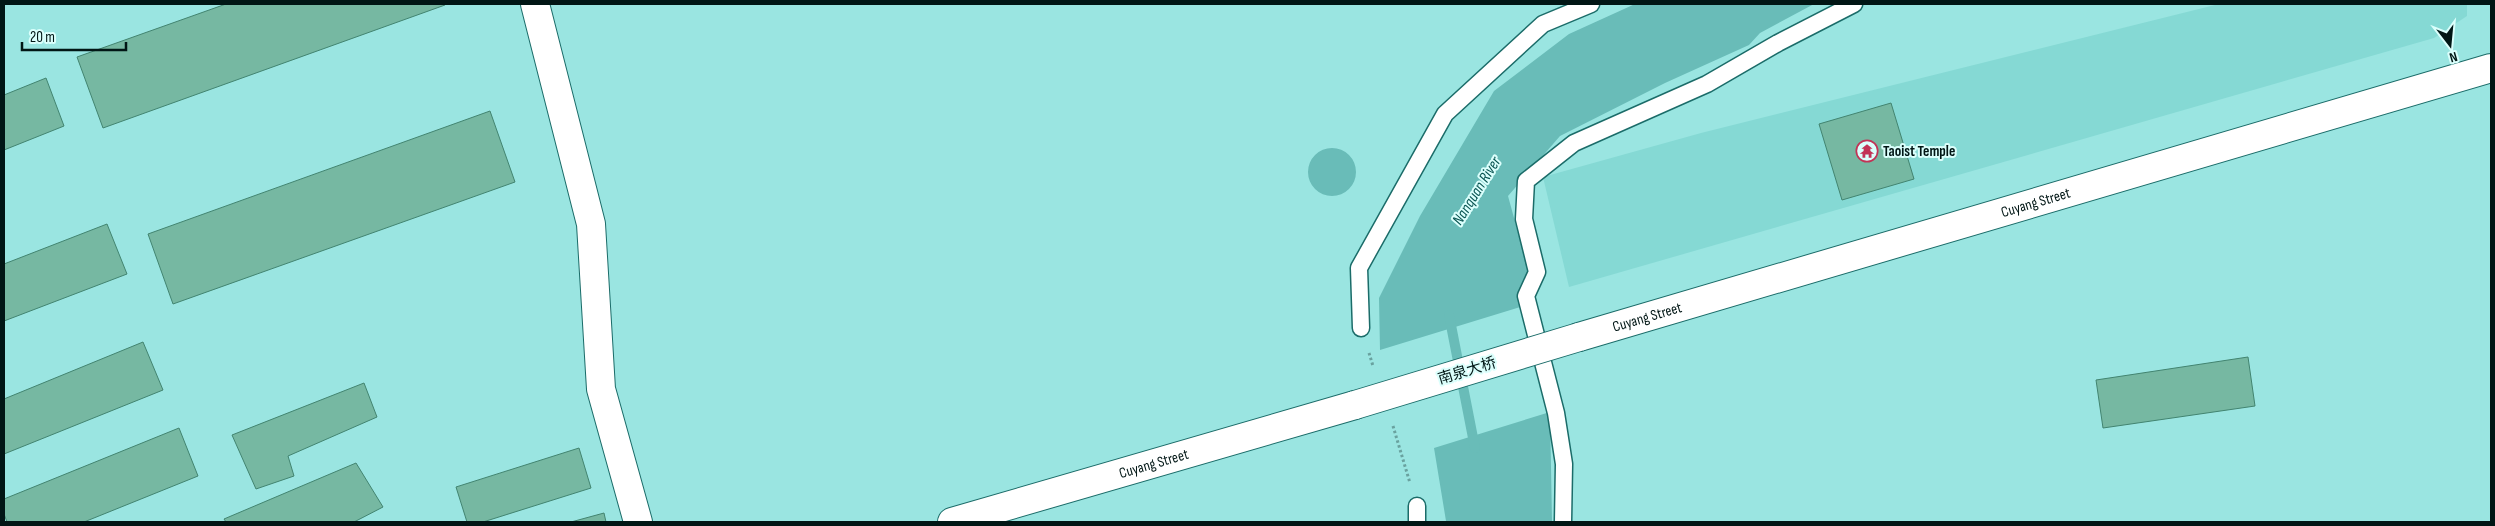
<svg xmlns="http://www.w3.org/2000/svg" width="2495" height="526" viewBox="0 0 2495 526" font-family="'Sofia Sans Condensed','Noto Sans SC',sans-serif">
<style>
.built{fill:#85d9d4}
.water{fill:#69bcb8}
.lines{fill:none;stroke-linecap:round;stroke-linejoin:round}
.stream{stroke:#69bcb8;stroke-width:10}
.building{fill:#76b8a2;stroke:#428470}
.service-casing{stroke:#1b6c69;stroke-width:19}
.minor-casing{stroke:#1b6c69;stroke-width:30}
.tertiary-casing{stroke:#1b6c69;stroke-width:30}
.path{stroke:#69a29f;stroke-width:3;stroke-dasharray:2.5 2.5;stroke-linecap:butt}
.service{stroke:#fff;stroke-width:16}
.minor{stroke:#fff;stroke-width:28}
.tertiary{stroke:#fff;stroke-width:28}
.tertiary-bridge-casing{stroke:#1b6c69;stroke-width:30;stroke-linecap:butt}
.tertiary-bridge{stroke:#fff;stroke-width:28}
.labels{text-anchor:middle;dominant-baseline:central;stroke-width:4;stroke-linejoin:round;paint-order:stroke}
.poi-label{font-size:15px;font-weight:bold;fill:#011615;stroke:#dbfffc;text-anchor:start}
.street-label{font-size:15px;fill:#011615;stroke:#dbfffc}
.water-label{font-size:16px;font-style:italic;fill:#085451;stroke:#dbfffc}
</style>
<rect width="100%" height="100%" fill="#9ae5e1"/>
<!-- built -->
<path class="built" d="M2219,4H2467V16L2434,38L1569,287L1543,177L1701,133Z"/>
<!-- water -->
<path class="water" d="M1635,4H1814L1760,33L1749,45L1665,83L1560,136L1508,196L1537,302L1380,350L1379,298L1420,216L1494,91L1569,34Z
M1308 172a24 24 0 1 1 48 0a24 24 0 1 1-48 0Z
M1550,412L1552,522H1434L1446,521L1434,448Z"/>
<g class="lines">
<!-- stream -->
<path class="stream" d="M1449,315L1475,448"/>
</g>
<!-- building -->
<path class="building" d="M226,4H444L445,5L103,128L77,57Z
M46,78L64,126L4,150V95Z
M1891,103L1914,179L1842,200L1819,124Z
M490,111L515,182L173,304L148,234Z
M107,224L127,274L4,321V264Z
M143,342L163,390L4,454V399Z
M2248,357L2255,406L2103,428L2096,380Z
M364,383L377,417L288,456L294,476L256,489L232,435Z
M179,428L198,476L84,522H7L4,514V499Z
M579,448L591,488L483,522H467L456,487Z
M356,463L383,507L354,522H226L224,519Z
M604,513L606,522H571Z"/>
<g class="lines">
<!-- service casing -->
<g class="service-casing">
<path id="service" d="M1361,328L1359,268L1445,114L1543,24L1591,4
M1417,522V506
M1563,522L1564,464L1556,413L1526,296L1537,272L1524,219L1526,181L1574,143L1707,84L1778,43L1854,4"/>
</g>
<!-- minor casing -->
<g class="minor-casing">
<path id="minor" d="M535,4L591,224L601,389L638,522"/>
</g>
<!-- tertiary casing -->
<g class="tertiary-casing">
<g id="tertiary">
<path id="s1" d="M1579,337L2491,68"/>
<path id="s2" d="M952,522L1355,405"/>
</g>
</g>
<!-- path -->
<path class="path" d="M1369,353L1373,366
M1393,426L1410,483"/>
<!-- service -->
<use href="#service" class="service"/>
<!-- minor -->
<use href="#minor" class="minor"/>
<!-- tertiary -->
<use href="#tertiary" class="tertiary"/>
<!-- tertiary-bridge casing -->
<g class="tertiary-bridge-casing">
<path id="tertiary-bridge" d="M1355,405L1579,337"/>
</g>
<!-- tertiary-bridge -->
<use href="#tertiary-bridge" class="tertiary-bridge"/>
</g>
<!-- icons -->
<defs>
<g id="temple-ring" transform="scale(1.125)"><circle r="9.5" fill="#dbfffc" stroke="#c23356" stroke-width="1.5"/><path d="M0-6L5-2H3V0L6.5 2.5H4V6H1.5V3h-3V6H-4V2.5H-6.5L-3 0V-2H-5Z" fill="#c23356"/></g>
</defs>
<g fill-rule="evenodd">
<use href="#temple-ring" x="1867" y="151"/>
</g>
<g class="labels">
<!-- poi labels -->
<g class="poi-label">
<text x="1883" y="151">Taoist Temple</text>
</g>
<!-- street labels -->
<g class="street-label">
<text stroke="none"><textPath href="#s1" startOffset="476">Cuyang Street</textPath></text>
<text stroke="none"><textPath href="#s1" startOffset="71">Cuyang Street</textPath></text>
<text transform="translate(1467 371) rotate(-17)">南泉大桥</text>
<text stroke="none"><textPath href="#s2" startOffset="210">Cuyang Street</textPath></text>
</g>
<!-- water labels -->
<g class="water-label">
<text transform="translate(1477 191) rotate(-58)">Nanquan River</text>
</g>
</g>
<!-- border -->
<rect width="2495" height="526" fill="none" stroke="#011615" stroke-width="10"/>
<!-- north arrow -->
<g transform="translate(2450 45) rotate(164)" stroke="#dbfffc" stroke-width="4" paint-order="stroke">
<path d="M0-4L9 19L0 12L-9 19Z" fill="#011615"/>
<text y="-8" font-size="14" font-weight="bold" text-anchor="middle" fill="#011615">N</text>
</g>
<!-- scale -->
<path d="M22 42v8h104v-8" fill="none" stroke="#011615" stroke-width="2.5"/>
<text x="30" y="42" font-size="15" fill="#011615" stroke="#dbfffc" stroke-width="4" paint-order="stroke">20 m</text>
</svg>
